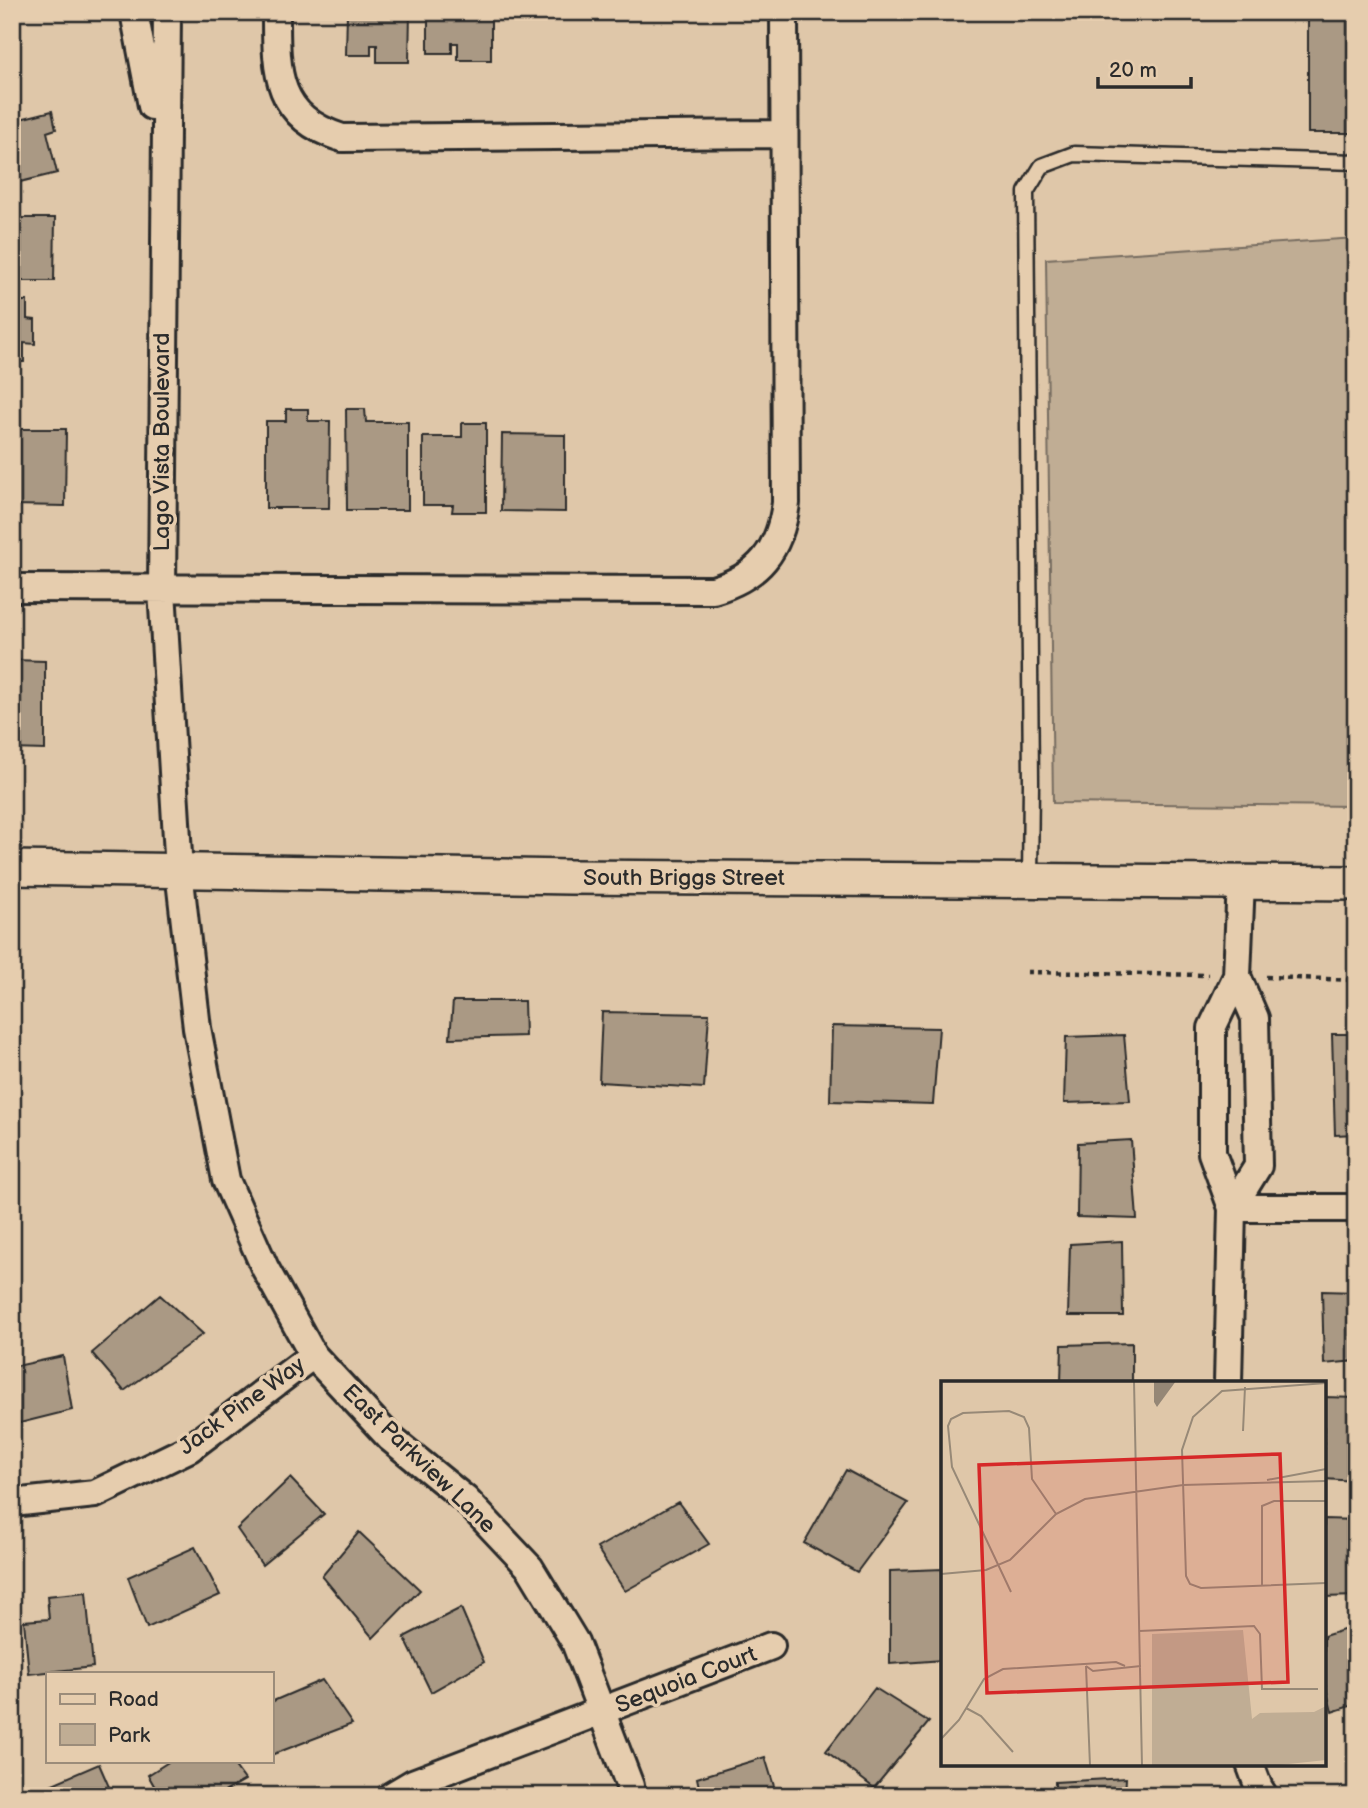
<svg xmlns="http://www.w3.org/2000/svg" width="1368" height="1808" viewBox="0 0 1368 1808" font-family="'Balsamiq Sans',sans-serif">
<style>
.green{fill:#c0ad94;stroke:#766c60;stroke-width:2}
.building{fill:#aa9984;stroke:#2b2b2b;stroke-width:2}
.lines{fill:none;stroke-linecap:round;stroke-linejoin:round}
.service-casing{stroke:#2b2b2b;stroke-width:19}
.minor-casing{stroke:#2b2b2b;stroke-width:32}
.tertiary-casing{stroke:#2b2b2b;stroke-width:38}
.path{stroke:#2b2b2b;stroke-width:4.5;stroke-dasharray:5 5;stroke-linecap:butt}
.service{stroke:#e6cdae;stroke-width:14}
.minor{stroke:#e6cdae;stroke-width:26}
.tertiary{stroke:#e6cdae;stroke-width:33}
.labels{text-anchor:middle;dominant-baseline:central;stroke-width:7;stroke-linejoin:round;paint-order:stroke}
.street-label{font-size:23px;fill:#2b2b2b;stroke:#e6cdae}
.inset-road{fill:none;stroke:#978977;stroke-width:2}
.view{fill:#d62828;fill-opacity:0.15;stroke:#d62828;stroke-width:3.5}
.inset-edge{fill:none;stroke:#2b2b2b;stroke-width:3.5}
</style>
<rect width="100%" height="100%" fill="#dfc7a9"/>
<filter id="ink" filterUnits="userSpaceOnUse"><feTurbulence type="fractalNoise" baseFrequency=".0143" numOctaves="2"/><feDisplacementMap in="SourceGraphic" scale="14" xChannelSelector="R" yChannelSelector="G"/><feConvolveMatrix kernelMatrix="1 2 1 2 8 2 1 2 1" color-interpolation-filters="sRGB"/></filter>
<g filter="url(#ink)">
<!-- green -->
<path class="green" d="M1356,238V806L1053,803L1046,259Z"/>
<!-- building -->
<path class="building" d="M347,12H410L409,62H377V45H371V55H346Z
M428,12H491V60H458V43H452V53H428Z
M1308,12H1356V133H1308Z
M52,111L56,129L47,132L57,173L12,184V121Z
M12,218H55L54,281H12Z
M12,301H27V319L35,320V344L24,343V362H12Z
M286,409H308V421H330L329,508H266V421H286Z
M346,409H365L366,422H408V510H347Z
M462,423H486V512H452L453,505H423V437H462Z
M12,429H66L65,506L12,505Z
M502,434L565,435V512L501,511Z
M12,660L45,661V750L12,749Z
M453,1001H524L525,1036L450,1038Z
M602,1012L709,1014L704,1088L599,1082Z
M832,1026L939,1028L933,1104L830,1101Z
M1332,1034H1356V1134L1335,1135Z
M1124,1035L1130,1101L1064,1103L1066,1037Z
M1131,1140L1137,1219L1077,1217L1078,1143Z
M1122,1241L1123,1316H1068L1070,1244Z
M1322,1291L1356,1292V1361L1324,1364Z
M160,1295L203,1334L124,1391L92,1353Z
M1132,1343V1383H1061L1062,1345Z
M63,1356L72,1410L12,1425V1367Z
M1324,1397L1356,1398V1481L1324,1479Z
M846,1470L908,1503L857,1572L804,1543Z
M290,1478L324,1514L262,1565L237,1529Z
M678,1502L709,1544L625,1591L597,1548Z
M1324,1519L1356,1520V1596L1324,1597Z
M359,1532L420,1590L373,1638L322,1576Z
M195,1547L220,1595L147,1628L128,1577Z
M943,1569V1660L890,1664V1571Z
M86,1592L93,1667L29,1674L24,1621L49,1619L47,1596Z
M461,1608L484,1662L431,1692L404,1637Z
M1356,1626V1704L1332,1712L1324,1680V1636Z
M322,1680L352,1724L271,1755V1702Z
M875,1688L929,1722L874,1788L826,1751Z
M765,1757L777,1796H701L697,1778Z
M170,1761H231L245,1780L217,1796H160L148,1775Z
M99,1764L113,1796H52L48,1786Z
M1126,1778L1125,1796H1055V1782Z"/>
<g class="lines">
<!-- service casing -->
<g class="service-casing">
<path id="service" d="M1030,880L1031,782L1026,192L1042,166L1074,154L1356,162"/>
</g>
<!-- minor casing -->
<g class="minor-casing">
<path id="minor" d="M134,12L152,106
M167,12L162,590L179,871L197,1028L226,1180L265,1268L313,1355L390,1438L465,1499L530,1568L575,1642L630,1786L631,1796
M276,12C276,72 275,117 342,138L784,134
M12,588L713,590C759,577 780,550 786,503L784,12
M1232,1208L1258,1166L1255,1018L1237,976
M1232,1208H1356
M1228,1383L1232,1208L1212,1153V1028L1237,976L1241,880
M12,1503L95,1494L190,1448L313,1355
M1250,1764L1259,1788L1264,1796
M391,1796L413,1783L771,1646"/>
</g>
<!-- tertiary casing -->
<g class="tertiary-casing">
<path id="tertiary" d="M12,868L570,877L1356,883"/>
</g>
<!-- path -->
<path class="path" d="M1027,972L1208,975
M1266,977L1356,980"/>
<!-- service -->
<use href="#service" class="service"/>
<!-- minor -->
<use href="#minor" class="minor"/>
<!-- tertiary -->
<use href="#tertiary" class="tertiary"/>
</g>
</g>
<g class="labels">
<!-- street labels -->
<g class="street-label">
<text transform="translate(162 442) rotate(-90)">Lago Vista Boulevard</text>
<text x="684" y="878">South Briggs Street</text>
<text transform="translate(242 1406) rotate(-36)">Jack Pine Way</text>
<text transform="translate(419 1459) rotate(44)">East Parkview Lane</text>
<text transform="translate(686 1680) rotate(-21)">Sequoia Court</text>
</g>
</g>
<!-- overview -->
<g transform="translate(941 1381)">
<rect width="385" height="385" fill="#dfc7a9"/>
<path d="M302,249L311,338L319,332L373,331L385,325V379L328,385H211V253Z" fill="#c0ad94"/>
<path d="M213,0H235L216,26L213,21Z" fill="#958776"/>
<path class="inset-road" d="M193,0L201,385M385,2L281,10L252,36L241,69L245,195L249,203L260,207L385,202M302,50L304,6M326,99L385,88M0,193L45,189L69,179L115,133L144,118L242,104L385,100M321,205V125L333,120H385M70,211L11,86L7,45L10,38L22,32L68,30L83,36L88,47L91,98L115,133M198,250L313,245L319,253L321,308H377M145,285L149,385M145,285L152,290L200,285M25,327L40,335L72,371M0,358L18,339L43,298L62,288L175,281L184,285"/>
<path class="view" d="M339,73L347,301L46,312L38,84Z"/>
<rect width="385" height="385" class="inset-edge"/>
</g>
<!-- margin -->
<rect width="1368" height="1808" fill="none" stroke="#e6cdae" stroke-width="42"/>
<rect x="21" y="21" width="1326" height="1766" fill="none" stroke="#2b2b2b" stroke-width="2.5" filter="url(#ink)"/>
<!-- legend -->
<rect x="46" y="1672" width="228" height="91" fill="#e6cdae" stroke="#9b8c7a" stroke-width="2"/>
<rect x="60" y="1694" width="35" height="10" fill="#e6cdae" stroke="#9b8c7a" stroke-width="2"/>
<text x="108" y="1706" font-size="21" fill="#2b2b2b">Road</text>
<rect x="60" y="1724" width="35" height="21" fill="#c0ad94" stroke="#9b8c7a" stroke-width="2"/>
<text x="108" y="1742" font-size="21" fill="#2b2b2b">Park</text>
<!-- scale -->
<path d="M1098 77v10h93v-10" fill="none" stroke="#2b2b2b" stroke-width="3.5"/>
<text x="1109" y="77" font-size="21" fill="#2b2b2b" stroke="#e6cdae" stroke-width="5" paint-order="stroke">20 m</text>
</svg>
